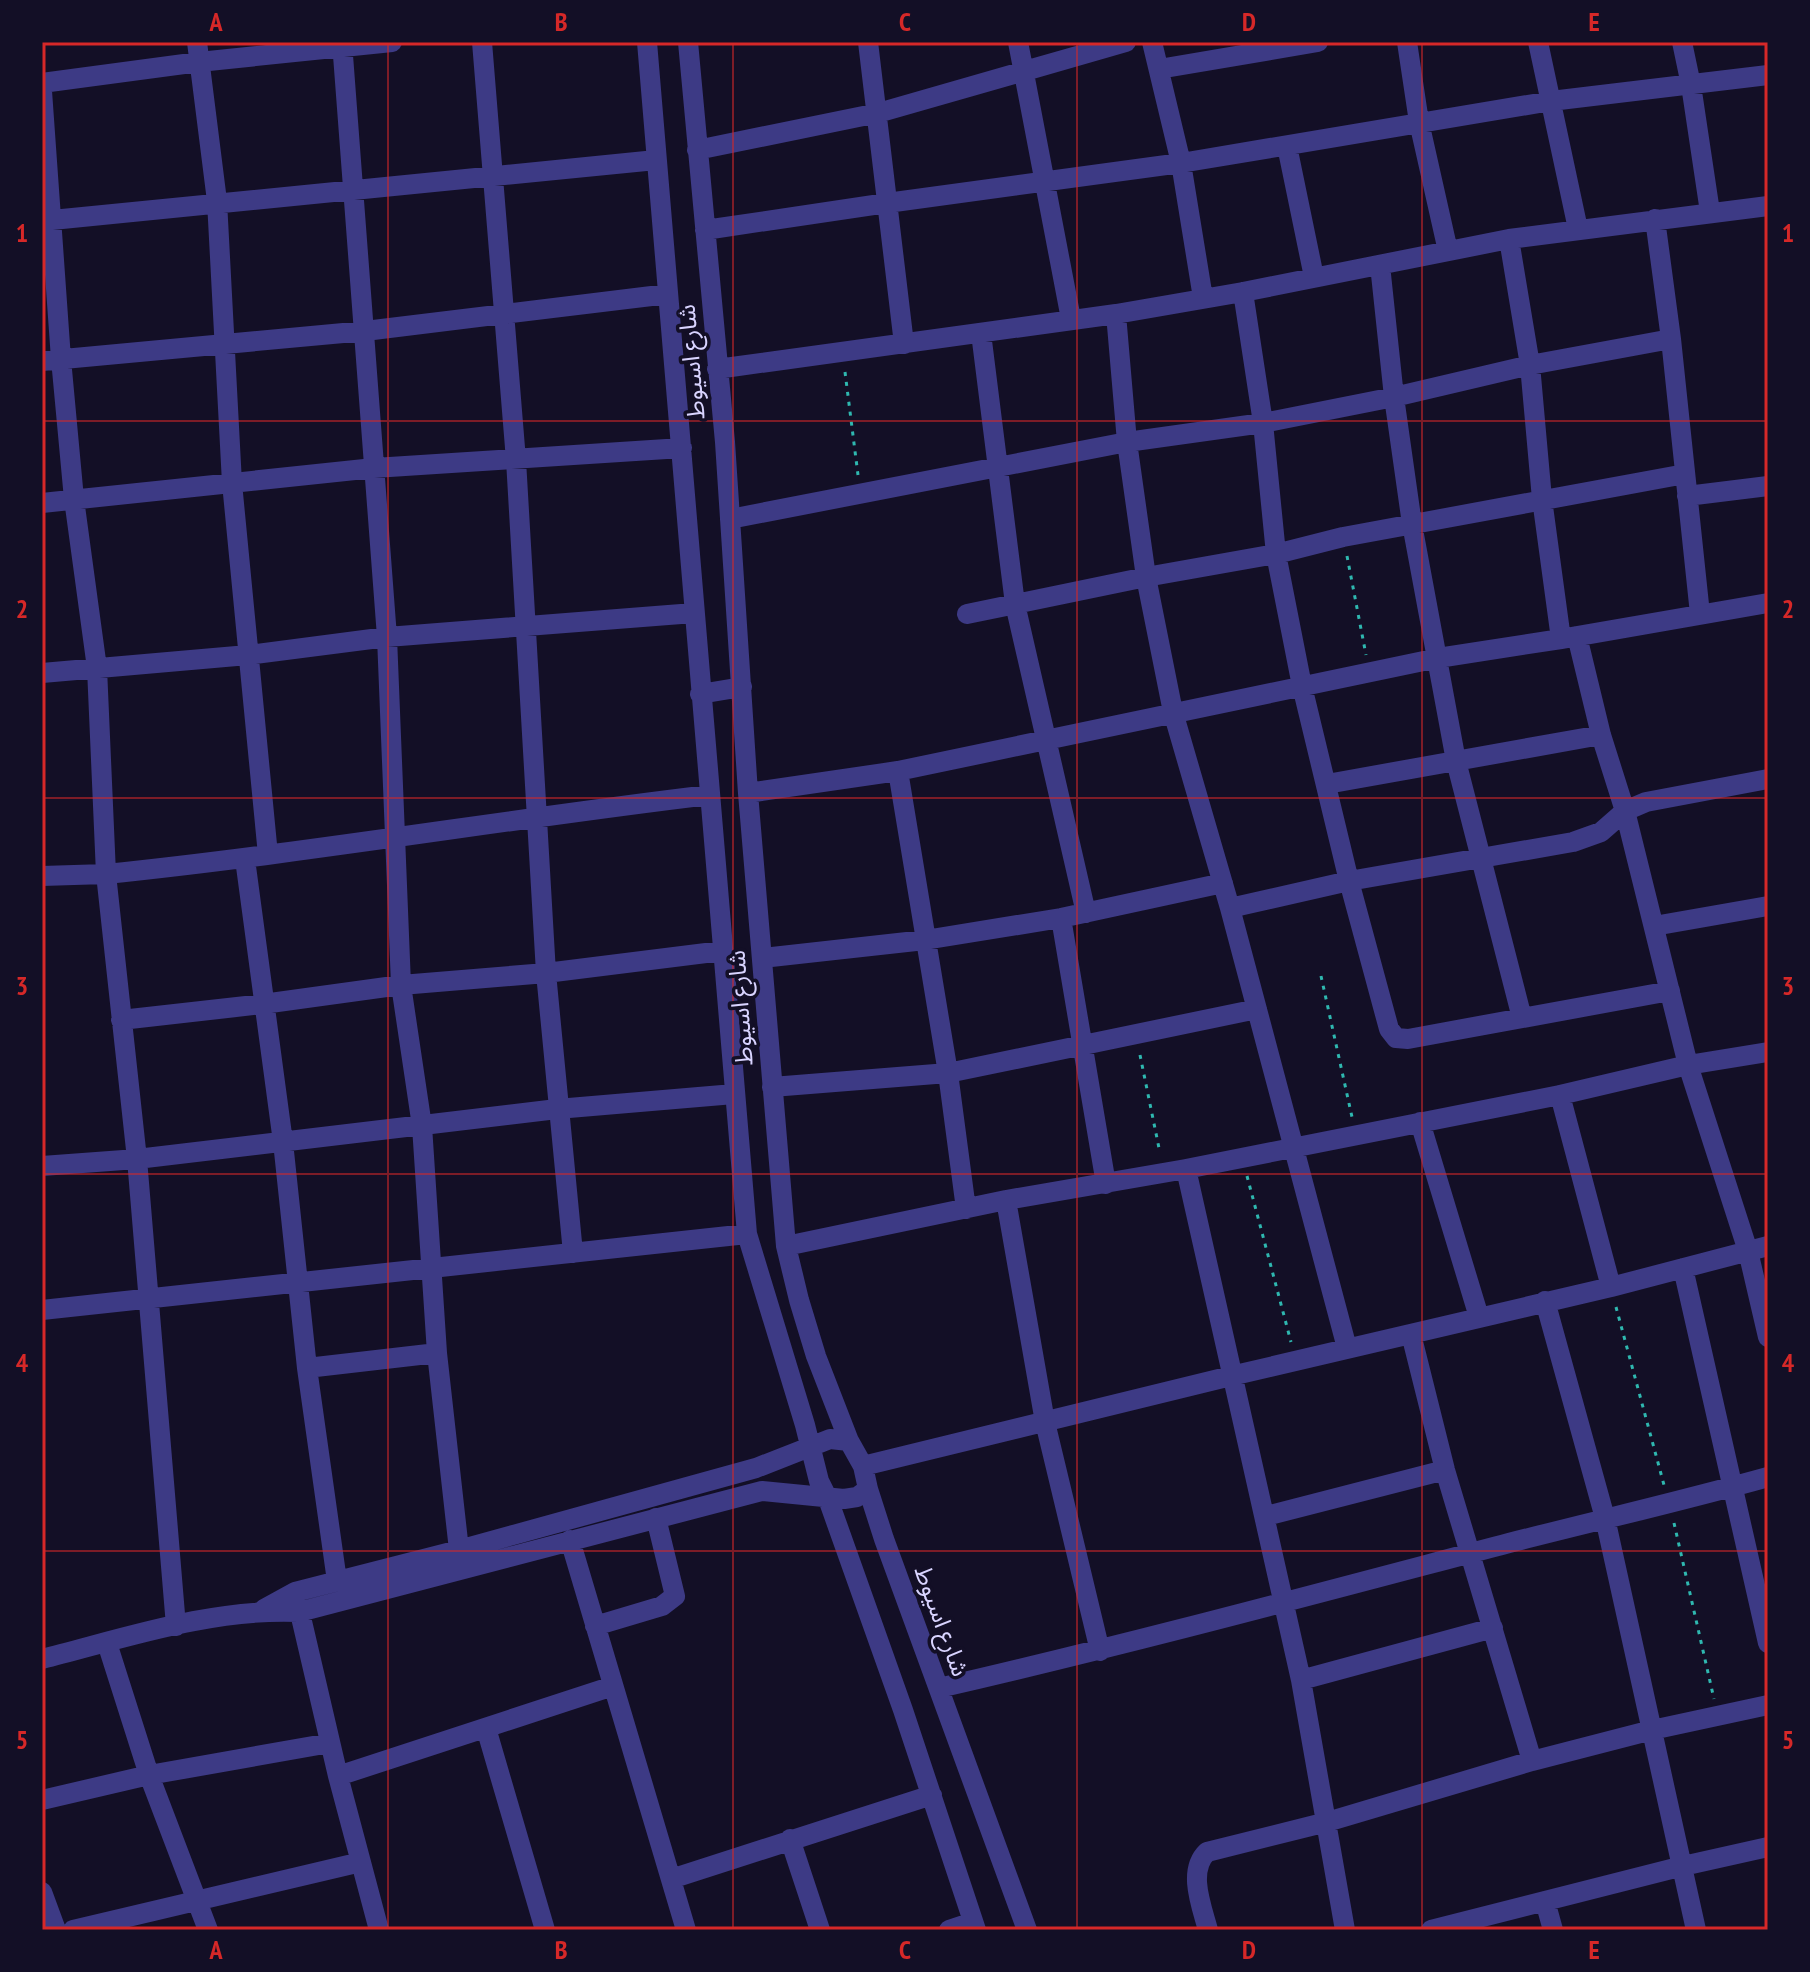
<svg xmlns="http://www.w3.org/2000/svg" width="1810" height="1972" viewBox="0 0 1810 1972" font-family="'PT Sans Narrow','Noto Sans Arabic',sans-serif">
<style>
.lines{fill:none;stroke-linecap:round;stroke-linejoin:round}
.path{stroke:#2fb8b0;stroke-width:3;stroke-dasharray:4 6;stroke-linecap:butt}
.minor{stroke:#3d3a85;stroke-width:20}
.grid{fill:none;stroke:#d62828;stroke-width:2;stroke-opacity:0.55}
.labels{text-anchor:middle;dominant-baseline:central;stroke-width:7;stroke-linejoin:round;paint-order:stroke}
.street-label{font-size:24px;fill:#d9d4ff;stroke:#130f26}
.neatline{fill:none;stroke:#d62828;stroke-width:3}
.grid-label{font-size:26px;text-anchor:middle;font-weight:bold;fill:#d62828}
</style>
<rect width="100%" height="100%" fill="#130f26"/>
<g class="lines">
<!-- path -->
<path class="path" d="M845,372L858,475
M1347,556L1366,655
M1321,976L1352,1117
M1140,1055L1160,1153
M1247,1176L1291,1342
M1616,1307L1664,1485
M1674,1523L1714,1699"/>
<!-- minor -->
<path class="minor" d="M197,42L217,201L232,483L268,855
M482,42L516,460L546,973L573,1253
M647,42L747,1234L805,1425L819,1481L828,1499L903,1710L976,1930
M688,42L725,442L748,793L786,1246L799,1300L816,1356L849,1441L863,1466L868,1489L884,1539L1027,1930
M868,42L904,344
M1018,42L1071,319
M1152,42L1181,163L1203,298
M1407,42L1419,122L1448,251
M1538,42L1578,229
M1682,42L1691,85L1710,212
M1159,69L1318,42
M42,83L199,62L392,42
M42,91L61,359L74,499L97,668L106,874L42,876
M1287,146L1314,277
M697,150L878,113L1126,42
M1655,219L1671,339L1700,614
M42,221L656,160
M705,230L887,203L1181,163L1551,101L1768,75
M1509,239L1530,365L1542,499L1561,639
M1380,265L1394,397L1412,524L1456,761L1522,1018
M1243,292L1263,423L1276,554L1302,686L1349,881L1389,1029L1396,1038L1408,1039L1670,991
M1116,314L1127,442L1146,577L1173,712L1230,908L1347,1348
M981,333L1015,604L1086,913
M42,361L365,331L668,294
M717,369L1116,314L1243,292L1509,239L1768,206
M1687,496L1768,486
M42,503L374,468L682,448
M730,519L1127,442L1263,423L1394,397L1530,365L1671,339
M967,614L1146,577L1276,554L1343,537L1685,474
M1577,636L1601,735L1625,811L1688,1065L1748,1251L1768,1337
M42,673L248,655L387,637L694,613
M700,694L742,687
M898,771L948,1073L966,1209
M1327,784L1601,735
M748,793L898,771L1438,658L1561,639L1768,603
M245,859L283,1142L307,1368L337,1581
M1230,908L1349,881L1573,842L1601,832L1625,811L1646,802L1768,779
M1061,918L1106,1184
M1654,926L1768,906
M762,958L925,940L1061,918L1223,883
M121,1020L263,1004L401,985L546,973L722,951
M772,1087L948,1073L1257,1009
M1560,1095L1611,1287
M1420,1122L1479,1317
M42,1166L137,1159L557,1109L734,1094
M1186,1169L1301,1680L1345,1930
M1006,1200L1045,1422L1100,1651
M786,1246L1006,1200L1186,1169L1560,1095L1688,1065L1768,1052
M1683,1268L1768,1643
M1545,1301L1605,1518L1696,1930
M42,1310L747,1234
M1411,1334L1445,1470L1532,1761
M437,1353L459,1550
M307,1368L437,1353L422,1126L401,985L387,637L342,42
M863,1466L1231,1376L1611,1287L1768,1246
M1266,1516L1445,1470
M570,1540L686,1930
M297,1600L338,1776L379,1930
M264,1609L295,1592L459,1550L756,1468L830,1439L849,1441
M176,1626L137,1159L106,874C308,853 508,819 709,795
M595,1626L662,1606L675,1596L656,1518
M107,1643L149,1775L208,1930
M42,1659C125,1638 213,1608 299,1612L762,1491L844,1499L857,1497L868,1489
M1301,1680L1493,1628
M939,1688C1130,1644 1319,1593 1509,1543C1595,1521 1682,1501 1768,1477
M486,1728L545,1930
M338,1776L613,1686
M42,1800L149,1775L330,1743
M790,1839L820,1930
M671,1879L932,1795
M42,1892L56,1930
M1545,1901L1553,1930
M73,1930L361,1862
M949,1930L973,1922
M1208,1930C1202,1907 1187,1871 1207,1852L1327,1822L1532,1761L1652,1730L1768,1705
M1431,1930L1683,1866L1768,1847"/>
</g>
<!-- grid -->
<path class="grid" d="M388,42V1930M733,42V1930M1077,42V1930M1422,42V1930M42,421H1768M42,798H1768M42,1174H1768M42,1551H1768"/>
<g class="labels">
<!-- street labels -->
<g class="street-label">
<text transform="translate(691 362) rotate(-95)">شارع اسيوط</text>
<text transform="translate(740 1008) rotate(-94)">شارع اسيوط</text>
<text transform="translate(942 1621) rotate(70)">شارع اسيوط</text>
</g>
</g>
<!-- border -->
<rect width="1810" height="1972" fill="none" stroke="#130f26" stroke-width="88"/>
<rect x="44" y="44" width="1722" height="1884" class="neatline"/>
<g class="grid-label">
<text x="216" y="31">A</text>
<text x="561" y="31">B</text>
<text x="905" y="31">C</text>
<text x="1249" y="31">D</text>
<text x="1594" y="31">E</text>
<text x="22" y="242">1</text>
<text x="1788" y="242">1</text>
<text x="22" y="618">2</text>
<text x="1788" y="618">2</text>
<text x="22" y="995">3</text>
<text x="1788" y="995">3</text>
<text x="22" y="1372">4</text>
<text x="1788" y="1372">4</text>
<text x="22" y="1749">5</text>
<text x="1788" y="1749">5</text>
<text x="216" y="1959">A</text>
<text x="561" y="1959">B</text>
<text x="905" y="1959">C</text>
<text x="1249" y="1959">D</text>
<text x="1594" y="1959">E</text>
</g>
</svg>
